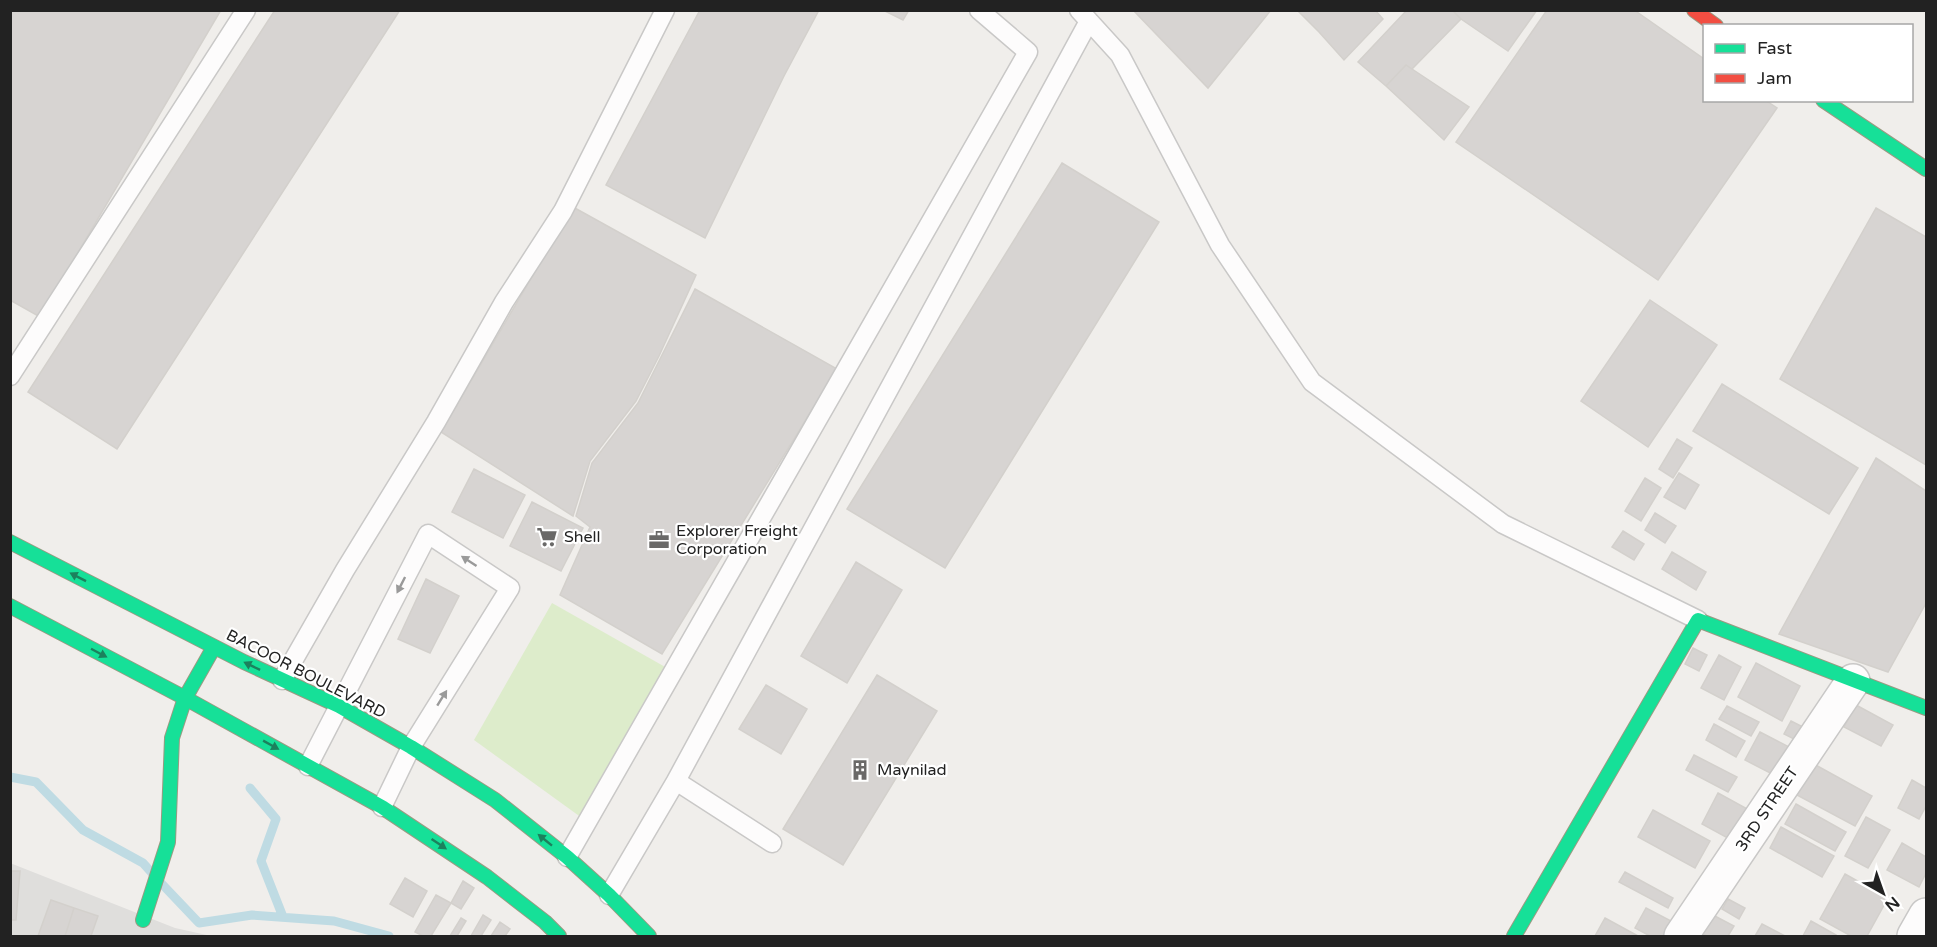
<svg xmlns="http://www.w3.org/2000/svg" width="1937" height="947" viewBox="0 0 1937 947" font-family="'Varela Round',sans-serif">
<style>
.residential{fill:#dfdedc}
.grass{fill:#ddeccb}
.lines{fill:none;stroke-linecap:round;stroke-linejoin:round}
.stream{stroke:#bfdbe3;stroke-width:9}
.building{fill:#d7d4d2;stroke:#d3d0cc;stroke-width:1.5}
.lane-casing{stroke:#c9c8c7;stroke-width:21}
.street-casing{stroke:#c9c8c7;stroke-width:36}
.fast-casing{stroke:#999a82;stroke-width:16}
.jam-casing{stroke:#999a82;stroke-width:16}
.lane{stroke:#fdfcfc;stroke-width:18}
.street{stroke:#fdfcfc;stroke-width:33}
.fast{stroke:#16e098;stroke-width:14}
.jam{stroke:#f24e42;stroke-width:14}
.oneway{fill:#9a9a9a}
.oneway2{fill:#1c815d}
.labels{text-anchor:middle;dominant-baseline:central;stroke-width:4.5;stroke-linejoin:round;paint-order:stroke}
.poi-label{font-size:16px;fill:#222;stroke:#fff;text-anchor:start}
.street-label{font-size:16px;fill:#222;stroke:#fff}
</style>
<rect width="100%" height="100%" fill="#f0eeeb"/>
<!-- residential -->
<path class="residential" d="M10,863L175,928L211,936H11Z"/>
<!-- grass -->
<path class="grass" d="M552,603L667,668L582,818L474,740Z"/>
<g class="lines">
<!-- stream -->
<path class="stream" d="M10,777L36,782L83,830L143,863L152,873
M250,788L276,819L261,861L283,917
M161,883L199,923L252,915L334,921L389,936"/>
</g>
<!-- building -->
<path class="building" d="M10,10H221L40,317L10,300Z
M275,10H400L117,449L28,392Z
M700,10H819L784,76L705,238L606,185Z
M883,10H909L903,20Z
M1133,10H1271L1208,88Z
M1297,10H1375L1383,19L1344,60L1319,32Z
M1407,10H1452L1461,19L1412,69L1406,65L1386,86L1358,62Z
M1452,10H1537L1508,51L1461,19Z
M1547,10H1634L1704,59V100H1765L1777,108L1658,280L1456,142Z
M1406,65L1469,107L1444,140L1386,86Z
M1062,163L1159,222L945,568L847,509Z
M573,207L696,275L659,356L636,401L590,461L573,516L441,432Z
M1876,208L1926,237V465L1780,379Z
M695,289L837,369L662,654L560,595L590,527L576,516L592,463L638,403Z
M1650,300L1717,345L1648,447L1581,401Z
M1722,384L1858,468L1829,514L1693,431Z
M1677,439L1692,448L1673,478L1659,469Z
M1876,458L1926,491V603L1888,672L1779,634Z
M474,469L525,495L503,538L452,512Z
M1679,473L1699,485L1685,509L1664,497Z
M1645,478L1661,488L1641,521L1625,511Z
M532,502L583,528L561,571L510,546Z
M1655,513L1676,526L1665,543L1645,530Z
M1623,531L1644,544L1634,560L1612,547Z
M1672,552L1706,572L1696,590L1662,569Z
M856,562L902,590L847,683L801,656Z
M426,579L459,596L430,653L398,639Z
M1693,648L1707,655L1699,671L1685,664Z
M1719,655L1741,667L1724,700L1701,688Z
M1756,663L1800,686L1782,721L1738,697Z
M877,675L937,711L843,865L783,829Z
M766,685L807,709L781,754L739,729Z
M1856,705L1893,725L1881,746L1844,727Z
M1727,706L1759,722L1751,736L1719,719Z
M1791,721L1807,729L1800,742L1784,734Z
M1714,724L1745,741L1736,757L1706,740Z
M1760,732L1793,749L1778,777L1745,760Z
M1694,755L1737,777L1728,792L1686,770Z
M1812,763L1872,796L1855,826L1795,794Z
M1912,780L1926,788V806L1919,819L1898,808Z
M1718,793L1751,811L1735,842L1702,824Z
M1796,804L1846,832L1835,851L1785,824Z
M1653,810L1710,841L1695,868L1638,837Z
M1866,817L1890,830L1868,868L1845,856Z
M1781,827L1834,856L1822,877L1770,848Z
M1902,843L1926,857V873L1919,887L1887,870Z
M10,871H20L16,920H10Z
M1625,872L1673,898L1668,908L1619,882Z
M1845,874L1888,898L1867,936H1851L1820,919Z
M405,878L427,891L413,917L390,904Z
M463,881L474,888L461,909L451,903Z
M436,895L451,903L431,936H423L415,932Z
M1728,899L1745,908L1739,919L1722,909Z
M51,900L74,908L65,936H38Z
M74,908L98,916L91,936H65Z
M1646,908L1673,922L1665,936H1650L1635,928Z
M1711,914L1734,926L1728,936H1707L1700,933Z
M483,915L491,920L481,936H471Z
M461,918L466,921L457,936H450Z
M1605,918L1638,936H1595Z
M1811,921L1836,935L1835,936H1803Z
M500,922L510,929L505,936H491Z
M1762,924L1785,936H1755Z"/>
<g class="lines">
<!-- lane casing -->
<g class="lane-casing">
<path id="lane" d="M1079,10L1120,55L1220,245L1312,382L1503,524L1698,620
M10,376L246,10
M282,680L345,570L436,422L504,302L563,211L665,10
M308,766L428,534L510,588L411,747L382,807
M676,781L772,843
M567,857L1028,52L979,10
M609,895L676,781L1089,21"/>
</g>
<!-- street casing -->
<g class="street-casing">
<path id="street" d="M1681,936L1853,681
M1914,936L1926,915"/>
</g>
<!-- fast casing -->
<g class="fast-casing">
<path id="fast" d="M1823,100L1926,169
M10,542L244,662L339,706L411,747L495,800L567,857L609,895L649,936
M10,606L185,698L382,807L487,877L545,922L559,936
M143,920L168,842L172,738L185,698L214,647
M1514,936L1698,620L1926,708"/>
</g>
<!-- jam casing -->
<g class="jam-casing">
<path id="jam" d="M1694,10L1716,26"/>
</g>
<!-- lane -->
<use href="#lane" class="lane"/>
<!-- street -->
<use href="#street" class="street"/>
<!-- fast -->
<use href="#fast" class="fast"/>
<!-- jam -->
<use href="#jam" class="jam"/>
</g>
<!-- one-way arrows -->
<defs><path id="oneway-solid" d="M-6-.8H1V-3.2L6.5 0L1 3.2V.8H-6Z" transform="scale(1.5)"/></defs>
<g class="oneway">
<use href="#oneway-solid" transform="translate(469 561) rotate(-147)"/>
<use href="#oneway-solid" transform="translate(401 585) rotate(117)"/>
<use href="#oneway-solid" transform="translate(442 698) rotate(-58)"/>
</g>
<g class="oneway2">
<use href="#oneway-solid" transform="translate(78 577) rotate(-153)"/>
<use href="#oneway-solid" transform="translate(99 653) rotate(28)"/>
<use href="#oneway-solid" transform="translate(252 666) rotate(-154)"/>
<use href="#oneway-solid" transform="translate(271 745) rotate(29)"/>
<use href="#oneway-solid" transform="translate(545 840) rotate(-141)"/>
<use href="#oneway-solid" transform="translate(439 844) rotate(34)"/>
</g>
<!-- icons -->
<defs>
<g id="supermarket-bare" transform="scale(1.62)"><path d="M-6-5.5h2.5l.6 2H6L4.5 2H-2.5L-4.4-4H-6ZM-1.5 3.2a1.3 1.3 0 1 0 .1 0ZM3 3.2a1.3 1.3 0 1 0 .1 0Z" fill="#6a6968" stroke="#fff" stroke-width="2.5" paint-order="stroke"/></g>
<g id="office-bare" transform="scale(1.62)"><path d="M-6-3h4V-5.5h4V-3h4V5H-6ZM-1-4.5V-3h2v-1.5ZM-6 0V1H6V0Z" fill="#6a6968" stroke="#fff" stroke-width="2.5" paint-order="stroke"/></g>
<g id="building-bare" transform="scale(1.62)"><path d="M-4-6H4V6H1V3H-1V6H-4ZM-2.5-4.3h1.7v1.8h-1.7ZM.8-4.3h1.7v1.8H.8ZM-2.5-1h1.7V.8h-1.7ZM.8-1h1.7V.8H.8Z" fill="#6a6968" stroke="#fff" stroke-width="2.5" paint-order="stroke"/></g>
</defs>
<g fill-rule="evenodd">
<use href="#supermarket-bare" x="547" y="537"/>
<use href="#office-bare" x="659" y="540"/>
<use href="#building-bare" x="860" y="770"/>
</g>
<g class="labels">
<!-- poi labels -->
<g class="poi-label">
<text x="676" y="531">Explorer Freight<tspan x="676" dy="18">Corporation</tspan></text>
<text x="564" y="537">Shell</text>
<text x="877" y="770">Maynilad</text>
</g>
<!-- street labels -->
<g class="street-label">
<text transform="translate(306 674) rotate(27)">BACOOR BOULEVARD</text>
<text transform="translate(1767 809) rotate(-56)">3RD STREET</text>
</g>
</g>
<!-- border -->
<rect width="1937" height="947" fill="none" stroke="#222222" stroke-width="24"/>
<!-- legend -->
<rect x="1703" y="24" width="210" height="78" fill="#ffffff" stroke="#a7a7a7" stroke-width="1.5"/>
<rect x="1715" y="44" width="30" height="9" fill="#16e098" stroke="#a7a7a7" stroke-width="1.5"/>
<text x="1757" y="54" font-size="18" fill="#222222">Fast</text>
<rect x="1715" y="74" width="30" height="9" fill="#f24e42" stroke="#a7a7a7" stroke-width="1.5"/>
<text x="1757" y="84" font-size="18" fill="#222222">Jam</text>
<!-- north arrow -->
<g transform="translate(1883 893) rotate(140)" stroke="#ffffff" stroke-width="4.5" paint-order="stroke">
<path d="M0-4.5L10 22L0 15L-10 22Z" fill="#222222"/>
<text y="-9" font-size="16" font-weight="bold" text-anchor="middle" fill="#222222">N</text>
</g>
</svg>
